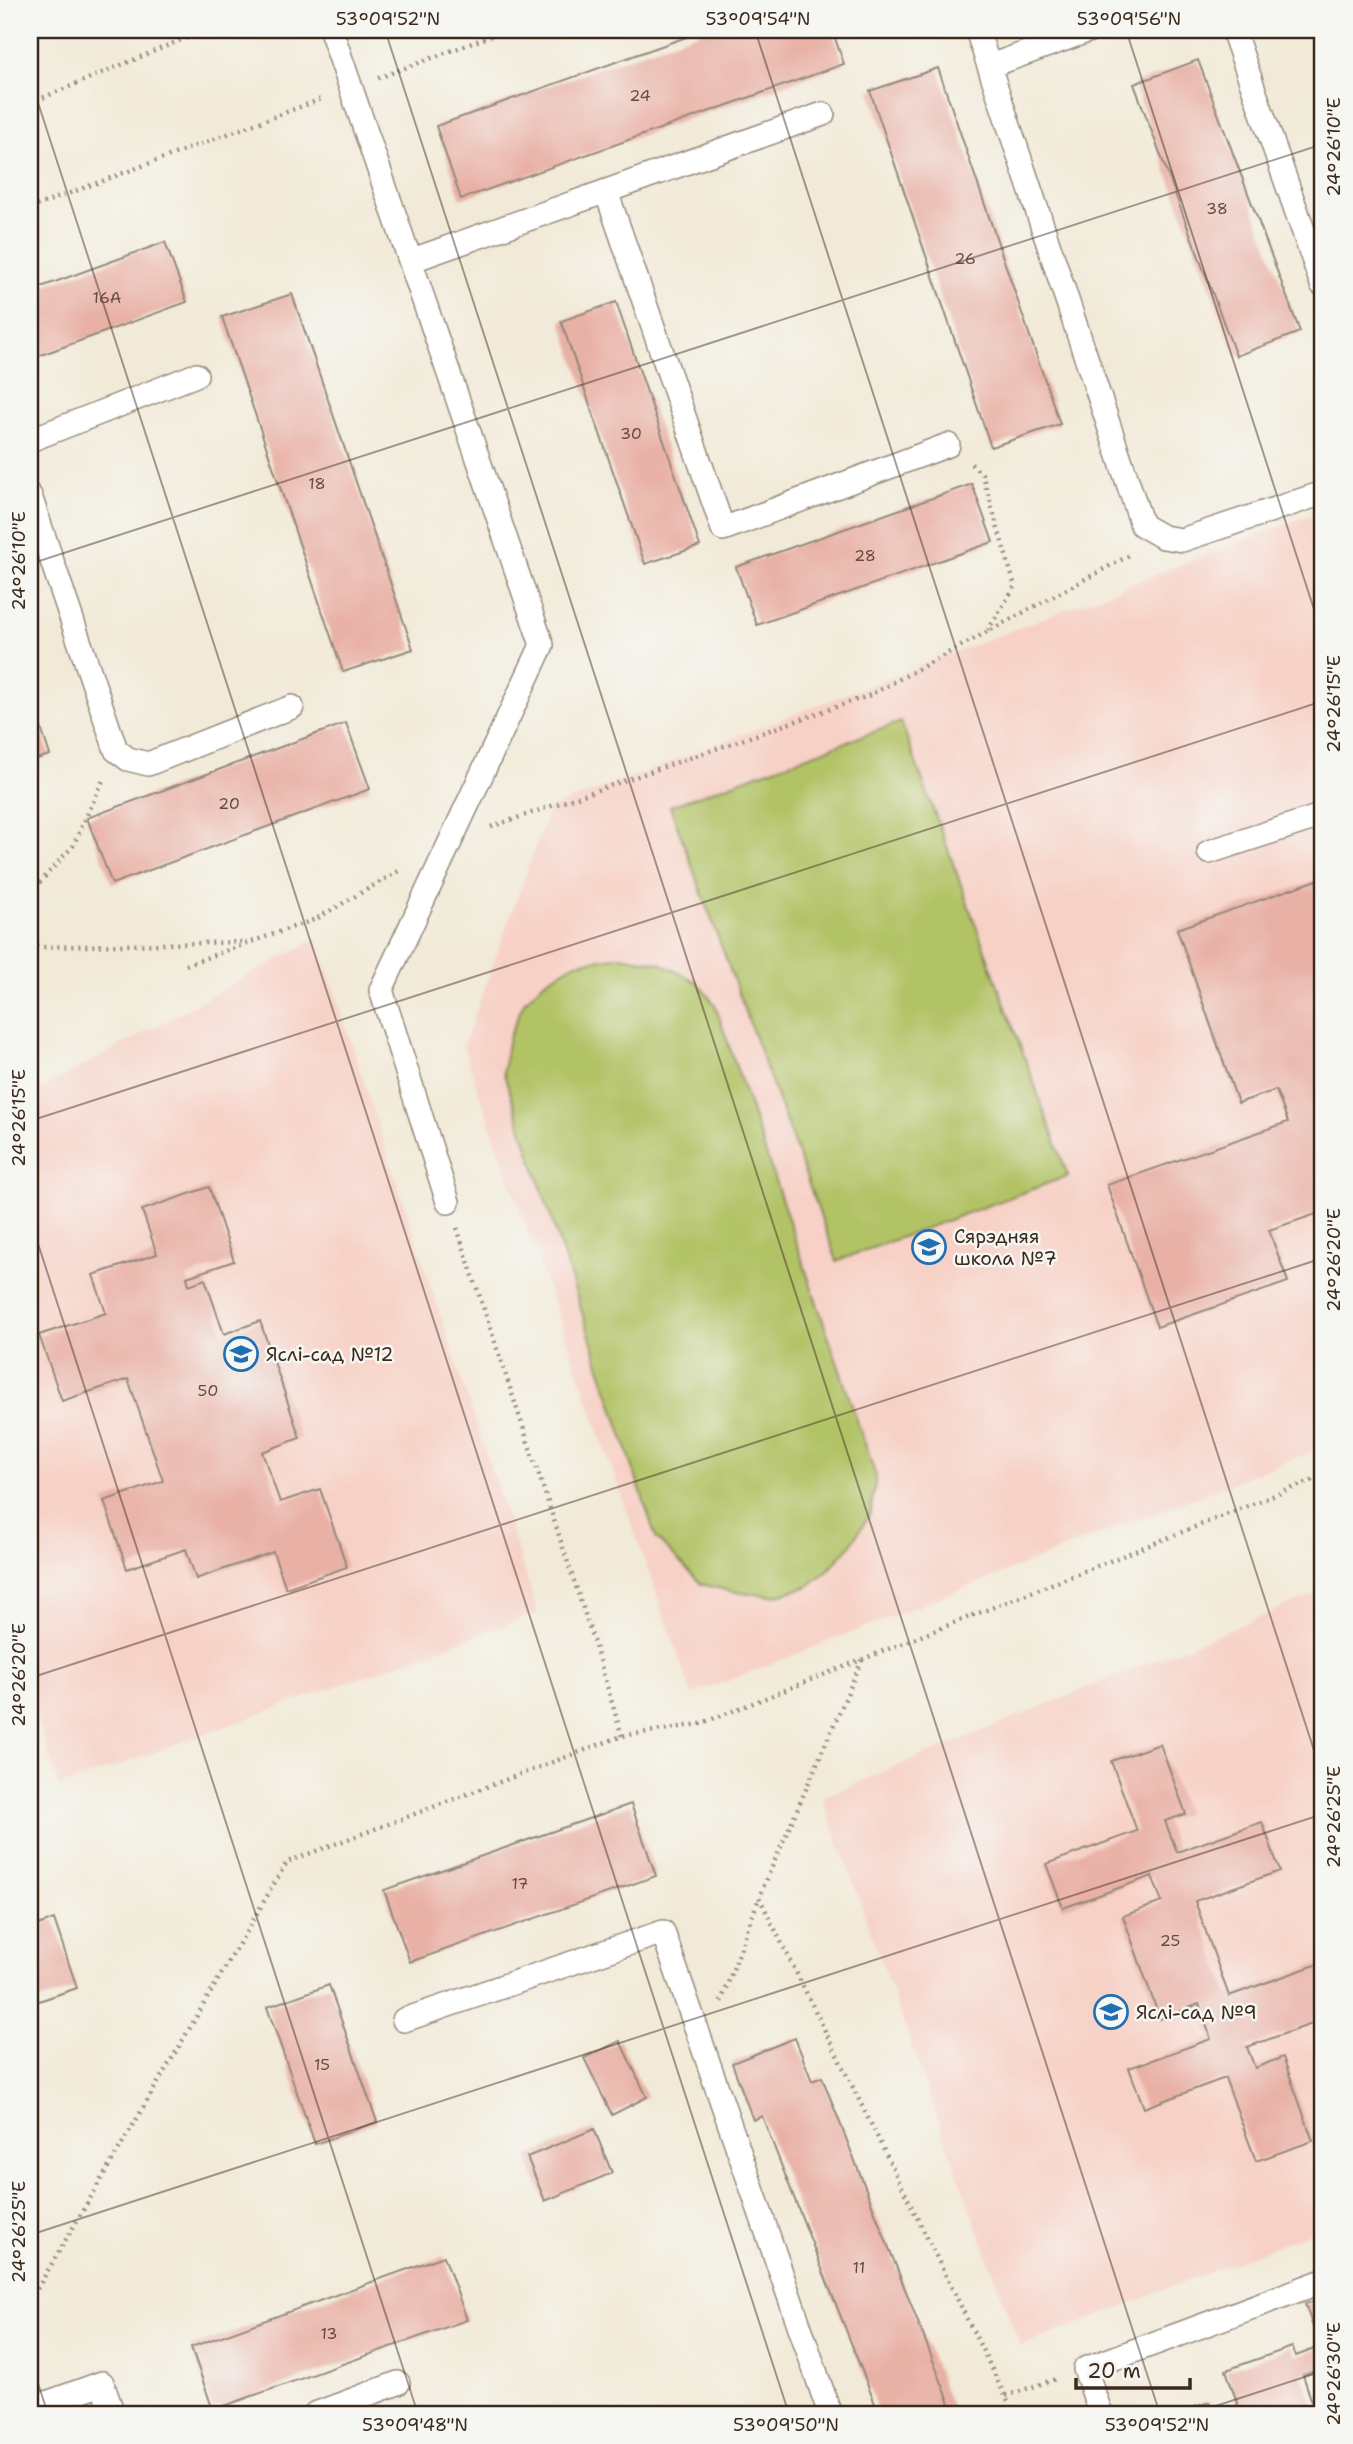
<svg xmlns="http://www.w3.org/2000/svg" width="1353" height="2444" viewBox="0 0 1353 2444" font-family="'Shantell Sans',sans-serif">
<style>
.built{fill:#f7d1c6}
.pitch{fill:#b2c366;stroke:#767642;stroke-width:2}
.building{fill:#e9b1a6}
.lines{fill:none;stroke-linecap:round;stroke-linejoin:round}
.service-casing{stroke:#968a7b;stroke-width:26}
.path{stroke:#968a7b;stroke-width:4.5;stroke-dasharray:2 5;stroke-linecap:butt}
.service{stroke:#fff;stroke-width:23}
.ticks{fill:none;stroke:#3b2a1e;stroke-width:2;stroke-opacity:0.45}
.labels{text-anchor:middle;dominant-baseline:central;stroke-width:5;stroke-linejoin:round;paint-order:stroke}
.number-label{font-size:16px;fill:#664c40}
.poi-label{font-size:19px;fill:#3b2a1e;stroke:#f6f6f2;text-anchor:start}
.neatline{fill:none;stroke:#3b2a1e;stroke-width:2.5}
.ticks-label{font-size:18px;text-anchor:middle;fill:#3b2a1e}
</style>
<rect width="100%" height="100%" fill="#f6f6f2"/>
<filter id="ink" filterUnits="userSpaceOnUse"><feTurbulence type="fractalNoise" baseFrequency=".0143" numOctaves="2"/><feDisplacementMap in="SourceGraphic" scale="14" xChannelSelector="R" yChannelSelector="G"/><feConvolveMatrix kernelMatrix="1 2 1 2 8 2 1 2 1" color-interpolation-filters="sRGB"/></filter>
<filter id="wash" filterUnits="userSpaceOnUse"><feTurbulence type="fractalNoise" baseFrequency=".00686" numOctaves="4" result="noise"/><feDisplacementMap in="SourceGraphic" scale="28" xChannelSelector="R" yChannelSelector="G"/><feGaussianBlur stdDeviation="1.57" result="paint"/><feColorMatrix in="noise" values="0 0 0 0 0 0 0 0 0 0 0 0 0 0 0 0 0 1.4 0 .05"/><feComposite in="paint" operator="in"/></filter>
<g filter="url(#wash)">
<rect width="100%" height="100%" fill="#f2ead8"/>
<!-- built -->
<path class="built" d="M1323,510V1447L692,1695L463,1047L549,809Z
M317,938L538,1613L59,1787L30,1698V1095Z
M1323,1591V2227L1020,2347L822,1797Z"/>
<!-- pitch -->
<path class="pitch" d="M901,722L1068,1176L837,1261L670,806Z
M621,956L660,963L697,982L715,1005L876,1476L871,1512L850,1546L830,1568L807,1587L773,1596L735,1592L701,1584L656,1538L503,1071L509,1037L524,1002L545,981L576,963Z"/>
<g id="blocks">
<!-- building -->
<path class="building" d="M706,30H832L844,64L461,199L436,126Z
M1198,60L1300,332L1236,356L1134,84Z
M938,68L1060,424L991,447L870,91Z
M165,242L187,302L30,359V291Z
M292,294L413,649L343,672L222,317Z
M616,302L700,546L645,564L561,321Z
M972,484L993,542L757,625L736,567Z
M30,695L50,755L30,761Z
M346,723L370,789L112,884L87,818Z
M1323,878V1223L1319,1213L1269,1230L1288,1282L1157,1327L1107,1185L1288,1122L1276,1090L1238,1103L1177,929Z
M209,1187L234,1261L187,1277L189,1285L205,1279L224,1334L260,1321L300,1438L262,1452L280,1502L320,1489L347,1567L286,1588L273,1552L196,1579L186,1549L127,1569L104,1501L163,1481L128,1379L62,1401L39,1335L106,1313L93,1275L157,1254L142,1210Z
M1160,1744L1186,1814L1165,1821L1177,1852L1262,1822L1280,1871L1195,1901L1229,1996L1318,1964L1323,1979V2020L1247,2047L1255,2068L1283,2057L1313,2141L1256,2161L1225,2078L1144,2108L1129,2068L1211,2039L1199,2004L1160,2019L1123,1916L1162,1902L1152,1876L1063,1908L1046,1864L1137,1831L1111,1761Z
M631,1804L656,1876L410,1962L384,1890Z
M54,1919L77,1988L30,2004V1928Z
M329,1985L377,2122L315,2144L267,2007Z
M795,2038L812,2081L822,2077L954,2414H879L762,2116L753,2120L732,2063Z
M620,2041L647,2097L612,2115L584,2058Z
M594,2129L612,2173L545,2201L527,2157Z
M444,2256L467,2320L213,2410L191,2347Z
M1323,2298V2368L1303,2375L1316,2414H1221L1239,2408L1226,2370L1292,2347L1296,2356L1320,2347L1305,2304Z
M1209,2402L1213,2414H1174Z"/>
</g>
</g>
<g filter="url(#ink)">
<use href="#blocks" fill-opacity="0" stroke="#968a7b" stroke-width="2"/>
<g class="lines">
<!-- service casing -->
<g class="service-casing">
<path id="service" d="M331,30L542,645L381,990L448,1202
M977,30L1142,525L1163,537L1182,540L1323,493
M1233,30L1322,284L1323,283
M990,66L1090,30
M606,191L723,529L948,445
M410,261L823,114
M30,440L196,375
M30,496L116,750L128,759L148,764L292,707
M1209,852L1323,815
M404,2020L663,1932L830,2414
M30,2409L102,2383L113,2414
M315,2414L398,2383
M1101,2414L1085,2369L1323,2281"/>
</g>
<!-- path -->
<path class="path" d="M378,78L507,30
M30,103L205,30
M30,208L324,98
M971,464L982,474L1015,586L988,630
M491,827L868,696L1132,554
M30,893L73,846L104,778
M30,943L42,947L246,942
M186,965L316,919L402,869
M457,1228L588,1623L622,1736
M862,1660L759,1897L1014,2414
M721,2002L759,1898
M30,2301L287,1862L622,1736L700,1724L1323,1476
M1006,2396L1058,2378"/>
<!-- service -->
<use href="#service" class="service"/>
</g>
</g>
<!-- ticks -->
<path class="ticks" d="M385,30L1160,2414M755,30L1323,1778M1126,30L1323,637M30,78L789,2414M30,564L1323,144M30,1121L1323,701M30,1219L418,2414M30,1678L1323,1258M30,2235L1323,1814M30,2359L48,2414M1191,2414L1323,2371"/>
<!-- icons -->
<defs>
<g id="school-ring" transform="scale(1.75)"><circle r="9.5" fill="#f6f6f2" stroke="#1f6fb2" stroke-width="1.5"/><path d="M0-5L7-2L0 1L-7-2ZM-4 1L0 2.5L4 1V4Q0 6-4 4Z" fill="#1f6fb2"/></g>
</defs>
<g fill-rule="evenodd">
<use href="#school-ring" x="929" y="1247"/>
<use href="#school-ring" x="241" y="1354"/>
<use href="#school-ring" x="1111" y="2012"/>
</g>
<g class="labels">
<!-- number labels -->
<g class="number-label">
<text x="640" y="95">24</text>
<text x="1217" y="208">38</text>
<text x="965" y="258">26</text>
<text x="107" y="297">16А</text>
<text x="631" y="433">30</text>
<text x="317" y="483">18</text>
<text x="865" y="555">28</text>
<text x="229" y="803">20</text>
<text x="208" y="1390">50</text>
<text x="520" y="1883">17</text>
<text x="1170" y="1940">25</text>
<text x="322" y="2064">15</text>
<text x="859" y="2267">11</text>
<text x="329" y="2333">13</text>
</g>
<!-- poi labels -->
<g class="poi-label">
<text x="954" y="1236">Сярэдняя<tspan x="954" dy="22">школа №7</tspan></text>
<text x="266" y="1354">Яслі-сад №12</text>
<text x="1136" y="2012">Яслі-сад №9</text>
</g>
</g>
<!-- margin -->
<rect width="1353" height="2444" fill="none" stroke="#f6f6f2" stroke-width="77"/>
<!-- scale -->
<path d="M1076 2378v10h114v-10" fill="none" stroke="#3b2a1e" stroke-width="3.5"/>
<text x="1087" y="2378" font-size="21" fill="#3b2a1e" stroke="#f6f6f2" stroke-width="5" paint-order="stroke">20 m</text>
<rect x="38" y="38" width="1276" height="2368" class="neatline"/>
<g class="ticks-label">
<text x="388" y="25">53°09'52"N</text>
<text x="758" y="25">53°09'54"N</text>
<text x="1129" y="25">53°09'56"N</text>
<text transform="translate(1334 147) rotate(-90)" y="6">24°26'10"E</text>
<text transform="translate(19 561) rotate(-90)" y="6">24°26'10"E</text>
<text transform="translate(1334 704) rotate(-90)" y="6">24°26'15"E</text>
<text transform="translate(19 1118) rotate(-90)" y="6">24°26'15"E</text>
<text transform="translate(1334 1260) rotate(-90)" y="6">24°26'20"E</text>
<text transform="translate(19 1675) rotate(-90)" y="6">24°26'20"E</text>
<text transform="translate(1334 1817) rotate(-90)" y="6">24°26'25"E</text>
<text transform="translate(19 2232) rotate(-90)" y="6">24°26'25"E</text>
<text transform="translate(1334 2374) rotate(-90)" y="6">24°26'30"E</text>
<text x="415" y="2431">53°09'48"N</text>
<text x="786" y="2431">53°09'50"N</text>
<text x="1157" y="2431">53°09'52"N</text>
</g>
</svg>
